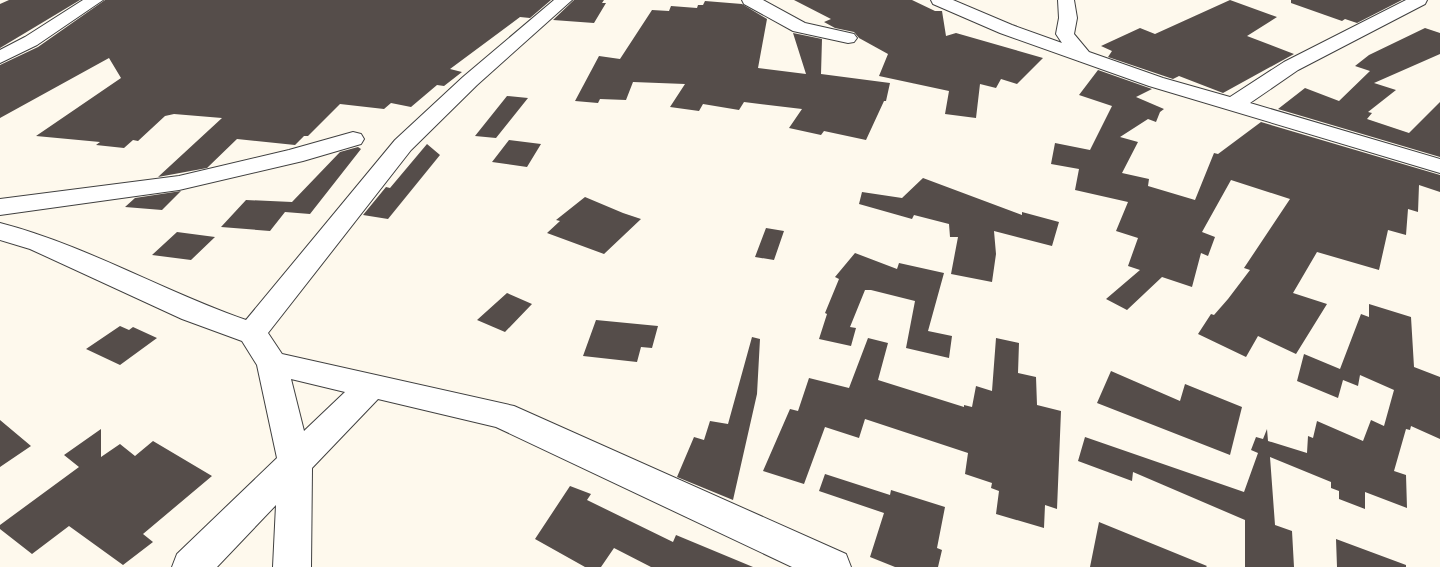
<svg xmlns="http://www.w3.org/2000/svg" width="1440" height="567" viewBox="0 0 1440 567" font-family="'Times New Roman',serif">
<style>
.building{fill:#554d4a}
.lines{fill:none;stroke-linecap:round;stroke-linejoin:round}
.minor-casing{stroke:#404040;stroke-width:2}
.minor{fill:#fff;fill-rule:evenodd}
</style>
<rect width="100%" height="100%" fill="#fef9ed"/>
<!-- building -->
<path class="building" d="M9,0H80L0,48V4Z
M105,0H551L530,18L520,17L450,69L462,72L444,86L437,85L411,107L391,103L384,109L340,104L308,136H304L295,145L237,139L207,168L158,177L222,118L174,114L165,116L138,141L133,140L124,148L96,145L100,142L36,136L121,78L109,58L0,118V65L38,47Z
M574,0H604L602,3H606L594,23L553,20Z
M794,0H912L935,11H942L946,36L956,33L1043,58L1017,84L1001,79L996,88L980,84L976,118L945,114L949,91L879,76L888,54L859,38L854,32L835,28L824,22L831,19Z
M1230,0L1277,17L1247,36L1294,54L1223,93L1179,76L1173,79L1108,57L1112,51L1101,46L1140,28L1155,34Z
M1291,0H1402L1357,23L1345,19L1342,21L1291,3Z
M705,1L742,4L767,19L758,68L806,74L793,33L822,39L821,74L890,83L886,101H884L866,140L824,131L821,135L789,128L802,109L744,102L739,110L703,104L699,111L670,107L685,84L633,82L626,100L600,99L598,103L575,101L599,56L620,59L652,10L669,11L671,6L697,8L698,5H703Z
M1425,28L1440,33V54L1374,83L1396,90L1368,112L1372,113L1367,119L1409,133L1440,102V157L1278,109L1305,88L1339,101L1370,71L1355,66L1369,55Z
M1098,70L1152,89L1136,97L1164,109L1160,112L1156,122L1148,119L1120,137L1138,142L1122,173L1149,179L1148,186L1195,200L1214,153L1218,154L1261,122L1440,175V192L1419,185L1418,212L1408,209L1406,235L1388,230L1379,270L1317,252L1293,293L1327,304L1296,354L1258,336L1246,357L1198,334L1211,314L1214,315L1228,299L1250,270L1244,268L1290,199L1231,180L1202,232L1215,237L1208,256L1201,253L1192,287L1162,277L1127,310L1106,299L1140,270L1128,266L1138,238L1116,231L1128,202L1075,190L1079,169L1051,164L1055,143L1090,150L1112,106L1079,95Z
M507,96L528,98L496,138L475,136Z
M509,140L541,144L527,167L492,162Z
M427,144L440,155L388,219L363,215L386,187L390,188Z
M358,147L361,149L310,214L285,212L270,231L221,227L246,200L292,202L340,152Z
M923,178L1022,215V212L1059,222L1052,246L994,231L996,254L992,282L951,274L958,237H950L949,224L914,215L912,219L859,204L862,192L902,198Z
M181,191L162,210L125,207L135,198Z
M585,197L623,213L641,219L604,254L547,233L560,221L556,220Z
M766,228L784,231L774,260L755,257Z
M177,232L215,237L191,260L152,255Z
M855,253L897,269L899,263L944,273L928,331L952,336L949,358L906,348L915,301L871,290H865L850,327L856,328L851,346L819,339L827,314L825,313L839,279L835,277Z
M507,293L532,304L505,332L477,320Z
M1369,304L1411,317L1414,367L1440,377V439L1411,426L1410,430L1406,429L1394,471L1406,475L1407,508L1365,492V509L1339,499V491L1331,488V482L1270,457L1275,525L1292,531L1294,567H1245V520L1133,472L1132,481L1078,461L1085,437L1244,492L1258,453L1251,450L1256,437L1263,439L1267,429L1268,441L1307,453L1308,436L1313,438L1317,421L1363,441L1371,420L1384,426L1394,390L1360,375L1358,386L1343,380L1338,398L1297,381L1304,354L1340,369L1361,314L1369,317Z
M596,320L658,326L652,348L641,347L637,362L583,356Z
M120,326L129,330L133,327L157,338L120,365L86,349Z
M752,337L760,339L757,394L733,500L677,477L694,437L704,440L710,421L728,424Z
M868,338L888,343L878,380L964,407V405L972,407L976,386L992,391L996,338L1019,343L1018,373L1036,377L1037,405L1061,411L1057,509L1045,505L1044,528L996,514L999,491L991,488L992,483L965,474L968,453L865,419L859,438L825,427L804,484L763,471L790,409L798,411L809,378L849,388Z
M1111,371L1180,401L1185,384L1242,407L1230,455L1097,403Z
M0,420L31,446L0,467Z
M101,429V457L120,444L135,456L153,441L212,476L143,534L153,542L123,565L69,526L32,554L0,529V525L79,467L64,455Z
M825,474L890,495L891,490L945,507L937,548L942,550L938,567H895L870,557L884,513L819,491Z
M570,486L591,494L587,500L673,542L676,535L753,567H651L614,548L601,567H585L535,539Z
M1099,522L1207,566L1206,567H1090Z
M1336,539L1406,565V567H1337Z"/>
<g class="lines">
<!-- minor casing -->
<g class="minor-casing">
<path id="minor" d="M83,0H103L37,45L0,63V50L25,37Z
M554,0H572L477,85L411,150L268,333L282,354L514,406L846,554L851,567H792L496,427L378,399L312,468L311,567H273L276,505L217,567H172L177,554L277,458L257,365L242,341L182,319L30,249L0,240V223C85,245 163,291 246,320L395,140L463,77ZM291,379L345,392L304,431Z
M742,0H763L805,23L854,34L857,38L854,42L848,43L793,31L744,4Z
M931,0H953L1012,25L1062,43L1056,34L1059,18L1058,0H1074L1077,18L1074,34L1089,52L1163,78L1230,97L1284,62L1406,0H1427L1425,4L1298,70L1250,103L1440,159V173L1149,86L1000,33L933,4Z
M353,132L361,134L364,139L361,144L303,161L179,190L0,215V199L179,176L289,150Z"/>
</g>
<!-- minor -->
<use href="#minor" class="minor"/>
</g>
</svg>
